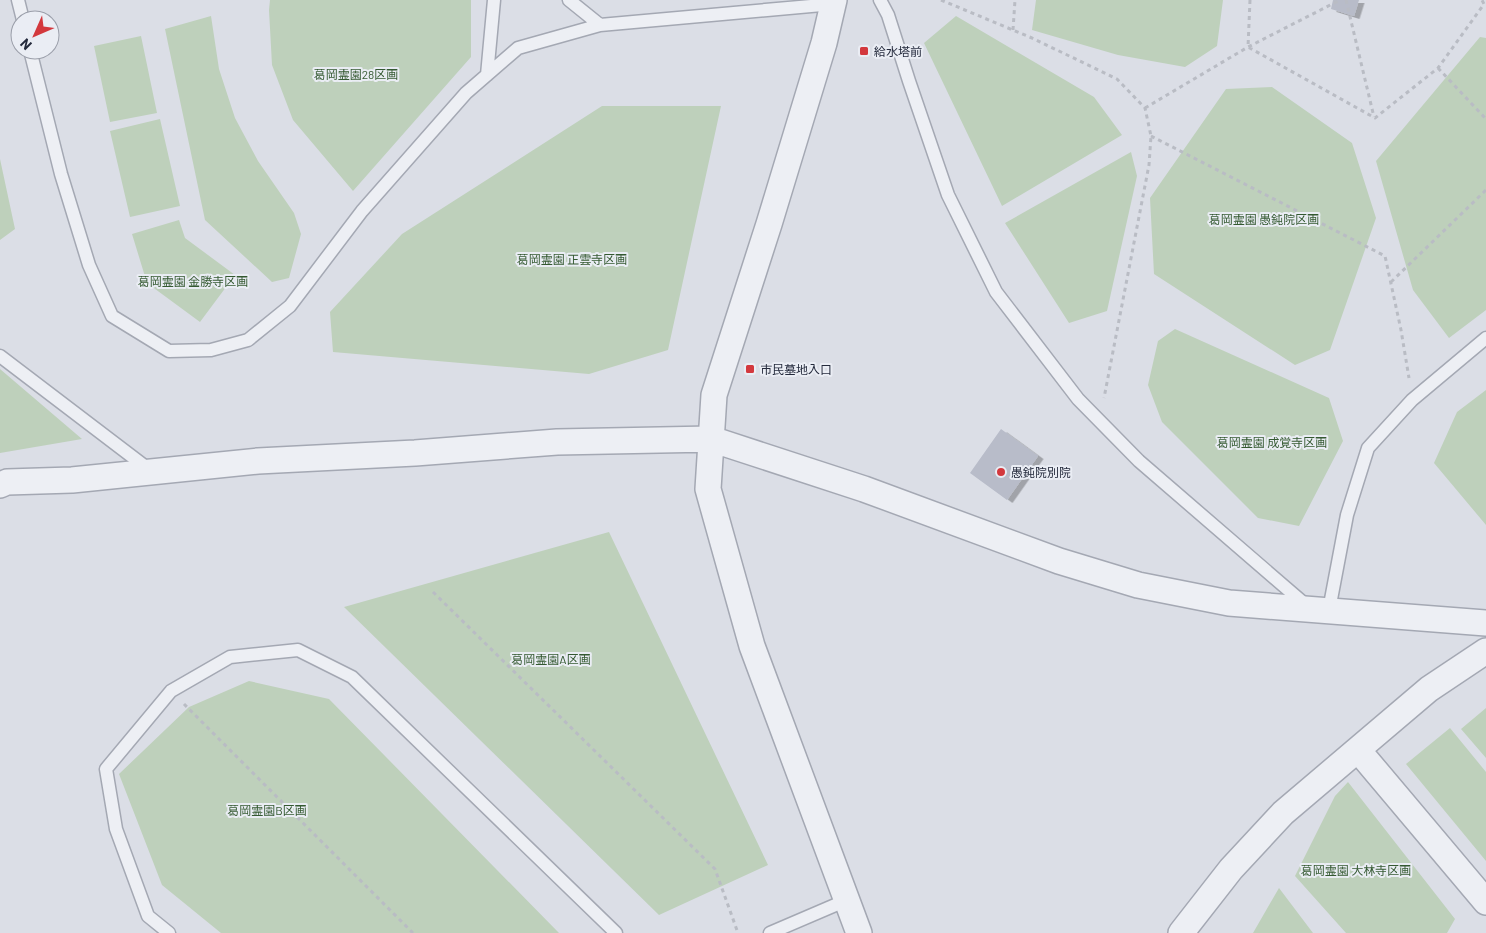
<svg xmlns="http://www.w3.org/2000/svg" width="1486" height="933" viewBox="0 0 1486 933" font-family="Barlow,'Noto Sans JP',sans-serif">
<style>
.green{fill:#bed0bb}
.building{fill:#b8bcc9;filter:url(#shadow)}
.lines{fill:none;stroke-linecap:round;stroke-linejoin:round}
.lane-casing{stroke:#a4a8b3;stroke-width:15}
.street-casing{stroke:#a4a8b3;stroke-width:28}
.path{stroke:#b9bcc4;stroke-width:3;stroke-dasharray:4 4;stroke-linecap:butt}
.lane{stroke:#edeff4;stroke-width:12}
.street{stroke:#edeff4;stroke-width:25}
.poi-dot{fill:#d3383d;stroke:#eaedf4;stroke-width:2}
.labels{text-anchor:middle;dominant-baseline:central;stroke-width:4;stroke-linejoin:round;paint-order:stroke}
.poi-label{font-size:12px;fill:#242a3c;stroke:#eaedf4;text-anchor:start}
.park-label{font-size:12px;fill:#345931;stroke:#eaedf4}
</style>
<defs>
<filter id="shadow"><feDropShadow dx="5.5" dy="3" stdDeviation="0" flood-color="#0004"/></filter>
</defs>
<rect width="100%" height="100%" fill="#dbdee6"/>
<!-- green -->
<path class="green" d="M270,0H471V57L353,191L293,120L272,65L269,10Z
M1036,0H1223L1217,46L1185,67L1118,55L1032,30Z
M211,16L219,69L235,118L258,161L294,213L301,234L289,278L272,282L205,220L165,29Z
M956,16L1094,97L1122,135L1002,206L924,43Z
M141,36L157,113L110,122L94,46Z
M1480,37L1486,38V310L1449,338L1413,290L1376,161Z
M1272,87L1352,143L1376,218L1330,350L1295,365L1154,274L1150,198L1226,89Z
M602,106H721L668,350L589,374L333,352L330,312L402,234Z
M160,119L180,206L130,217L110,131Z
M1131,152L1137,176L1107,311L1069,323L1005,223Z
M0,159L15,229L0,240Z
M179,220L185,238L235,275L200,322L147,283L132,234Z
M1175,329L1329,398L1343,441L1299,526L1258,518L1162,422L1148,385L1158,341Z
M0,369L82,439L0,453Z
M1486,390V525L1434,463L1457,412Z
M609,532L768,865L659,915L344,607Z
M249,681L329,699L559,933H221L162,885L119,774L189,707Z
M1486,708V758L1461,729Z
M1450,728L1486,772V861L1406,764Z
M1348,782L1455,919L1447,933H1346L1295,876L1335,796Z
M1279,888L1313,933H1253Z"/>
<!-- building -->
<path class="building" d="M1333,0H1359L1354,16L1331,9Z
M1001,429L1038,456L1007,500L970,473Z"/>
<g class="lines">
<!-- lane casing -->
<g class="lane-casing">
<path id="lane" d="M18,0L23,20
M569,0L600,25
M880,0L888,15L909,81L948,195L996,292L1078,399L1139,461L1307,606
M30,50L61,174L89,265L112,316L169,351L211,350L248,340L290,306L362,211L466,93L518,48L600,25L833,4
M487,75L494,0
M0,356L151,471
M1329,610L1347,515L1368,448L1412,400L1486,338
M169,933L148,916L116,829L106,769L171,691L230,657L298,650L352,677L616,933
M770,933L847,900"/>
</g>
<!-- street casing -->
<g class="street-casing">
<path id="street" d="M834,0L824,43L769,224L714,395L708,489L752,646L859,933
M0,485L7,482L72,480L258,461L415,453L557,442L711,439L864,489L1059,561L1138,585L1229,603L1486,623
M1358,750L1486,902
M1181,933L1231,869L1283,813L1429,689L1486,651"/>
</g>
<!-- path -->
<path class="path" d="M941,0L1032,38L1117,79L1145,108L1151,136L1149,165L1104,398
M1250,0L1248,47L1375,118L1438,68L1484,4L1482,0
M1346,0L1374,117
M1013,30L1015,0
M1438,68L1486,119
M1145,108L1248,47L1340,0
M1151,136L1385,256L1401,330L1409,378
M1391,282L1486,190
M433,592L715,869L738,933
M184,704L413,933"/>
<!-- lane -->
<use href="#lane" class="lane"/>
<!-- street -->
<use href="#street" class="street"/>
</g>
<!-- markers -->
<g class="poi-dot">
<rect x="859" y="46" width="10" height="10" rx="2.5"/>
<rect x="745" y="364" width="10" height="10" rx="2.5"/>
<circle cx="1001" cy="472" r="5"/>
</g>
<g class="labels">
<!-- poi labels -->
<g class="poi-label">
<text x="874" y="51">給水塔前</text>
<text x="760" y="369">市民墓地入口</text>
<text x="1011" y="472">愚鈍院別院</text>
</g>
<!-- park labels -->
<g class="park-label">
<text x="356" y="74">葛岡霊園28区画</text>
<text x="1264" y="219">葛岡霊園 愚鈍院区画</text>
<text x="572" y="259">葛岡霊園 正雲寺区画</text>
<text x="193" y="281">葛岡霊園 金勝寺区画</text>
<text x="1272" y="442">葛岡霊園 成覚寺区画</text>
<text x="551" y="659">葛岡霊園A区画</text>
<text x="267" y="810">葛岡霊園B区画</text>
<text x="1356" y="870">葛岡霊園 大林寺区画</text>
</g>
</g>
<!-- north arrow -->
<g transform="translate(35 35) rotate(225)"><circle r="24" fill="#eaedf4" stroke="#9b9faa"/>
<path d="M0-4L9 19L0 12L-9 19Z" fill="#d3383d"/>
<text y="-8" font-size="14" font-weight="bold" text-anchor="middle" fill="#242a3c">N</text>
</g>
</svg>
